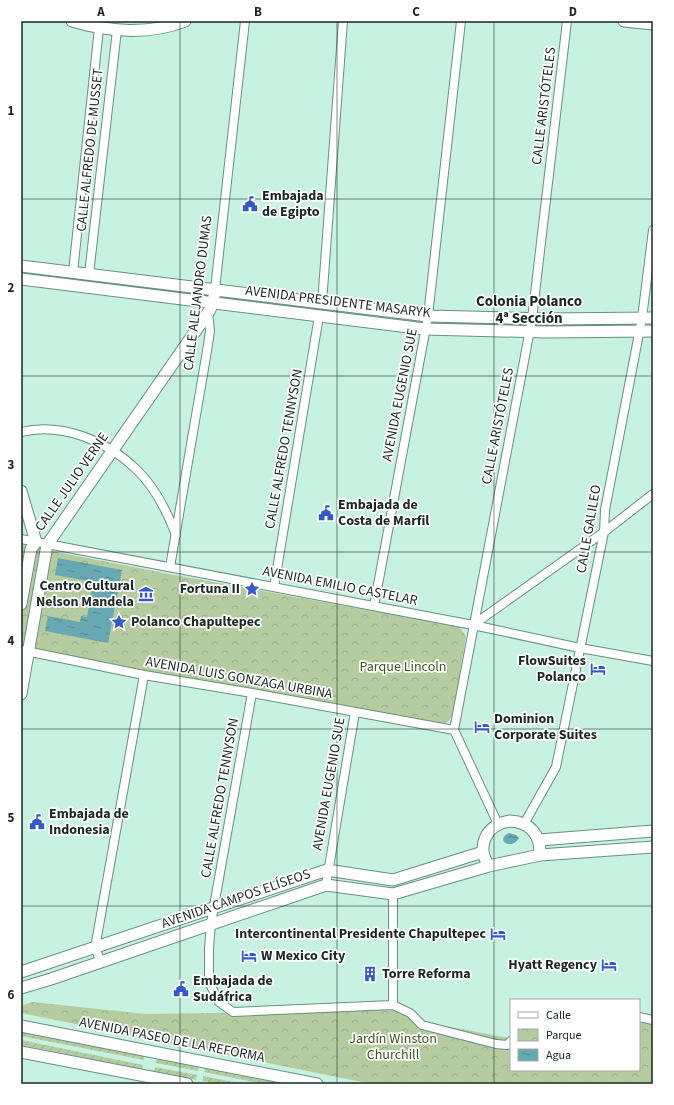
<svg xmlns="http://www.w3.org/2000/svg" width="674" height="1105" viewBox="0 0 674 1105" font-family="'Source Sans 3',sans-serif">
<style>
.park{fill:url(#park-crowns)}
.garden{fill:url(#garden-furrows)}
.water{fill:url(#water-ripples)}
.lines{fill:none;stroke-linecap:round;stroke-linejoin:round}
.street-casing{stroke:#689081;stroke-width:10}
.secondary-casing{stroke:#689081;stroke-width:13}
.street{stroke:#fff;stroke-width:8}
.secondary{stroke:#fff;stroke-width:11}
.grid{fill:none;stroke:#182822;stroke-width:1;stroke-opacity:0.55}
.labels{text-anchor:middle;dominant-baseline:central;stroke-width:3.5;stroke-linejoin:round;paint-order:stroke}
.street-label{font-size:14px;fill:#182822;stroke:#fff}
.poi-label{font-size:14px;font-weight:bold;fill:#182822;stroke:#fff;text-anchor:start}
.park-label{font-size:14px;fill:#3c5918;stroke:#fff}
.neighbourhood-label{font-size:15px;font-weight:bold;fill:#182822;stroke:#fff}
.neatline{fill:none;stroke:#182822;stroke-width:1.5}
.grid-label{font-size:13px;text-anchor:middle;font-weight:bold;fill:#182822}
</style>
<defs>
<pattern id="park-crowns" width="20" height="18" patternUnits="userSpaceOnUse"><rect width="20" height="18" fill="#b5cca0"/><path d="M2 6a3 3 0 1 1 6 0M12 15a3 3 0 1 1 6 0" fill="none" stroke="#9baf8a"/></pattern>
<pattern id="garden-furrows" width="10" height="10" patternUnits="userSpaceOnUse"><rect width="10" height="10" fill="#b5cca0"/><path d="M-1 1l2-2M0 10L10 0M9 11l2-2" fill="none" stroke="#9baf8a"/></pattern>
<pattern id="water-ripples" width="26" height="14" patternUnits="userSpaceOnUse"><rect width="26" height="14" fill="#68a8b2"/><path d="M2 4q2-2 4 0t4 0M15 11q2-2 4 0t4 0" fill="none" stroke="#558990"/></pattern>
</defs>
<rect width="100%" height="100%" fill="#c7f1e0"/>
<!-- park -->
<path class="park" d="M21,545L169,574L456,626L460,628L466,636L453,716L446,723L442,724L148,671L21,646Z
M32,1002L146,1014L410,1010L424,1022L509,1038L511,1037V1070H639V1018L653,1021V1084H372L21,1013V1006Z"/>
<!-- garden -->
<path class="garden" d="M21,1032L144,1056V1060L21,1036Z
M21,1040L143,1065L142,1069L21,1045Z
M157,1059L199,1067L198,1071L156,1063Z
M155,1067L197,1075L196,1080L154,1071Z
M205,1068L289,1084H265L204,1072Z
M203,1076L243,1084H219L203,1081Z"/>
<!-- water -->
<path class="water" d="M58,558L122,570L108,643L45,631L48,616L80,622L81,616L87,617L92,588L87,587L88,581L55,575Z
M509,833L516,835L519,838C512,851 494,840 509,833Z"/>
<g class="lines">
<!-- street casing -->
<g class="street-casing">
<path id="street" d="M73,272L99,28
M89,274L117,30
M215,289L245,21
M322,303L343,21
M21,432C62,422 107,441 136,469C155,487 167,511 176,535
M21,539L473,625L580,648L653,661
M170,567L207,351L210,331L208,313
M274,587L319,316
M374,606L428,316L461,21
M473,625L604,532L653,494
M21,650L144,675L252,693L454,730
M252,693L211,923L209,948V982L219,1002L233,1012L393,1005L410,1013L422,1025L496,1044L507,1045L511,1041
M498,824L454,730L532,319L567,21
M524,824L556,767L604,532L605,510L642,318L653,230
M326,885L355,712
M393,894V1005
M101,962L95,948L144,675
M639,1017L653,1020"/>
</g>
<!-- secondary casing -->
<g class="secondary-casing">
<path id="secondary" d="M72,21C108,32 149,35 185,21
M624,21L653,24
M21,266L428,316L546,319L653,318
M21,279L425,329L545,332L653,331
M21,491L36,542L31,549L21,604
M21,694L47,545L208,313L214,302V296
M510,821C530,822 541,835 540,855L489,866C475,846 487,824 510,821Z
M539,840L653,831
M540,855L653,847
M21,972L327,870L393,880L483,852
M21,988L51,979L326,885L393,894L489,866
M21,1026L317,1084
M21,1052L187,1084"/>
</g>
<!-- street -->
<use href="#street" class="street"/>
<!-- secondary -->
<use href="#secondary" class="secondary"/>
</g>
<!-- grid -->
<path class="grid" d="M180,21V1084M337,21V1084M494,21V1084M21,199H653M21,376H653M21,552H653M21,729H653M21,906H653"/>
<!-- icons -->
<defs>
<g id="civic-bare" transform="scale(1.2)"><path d="M-.6-6.5H3V-4.5H.6V-3L4-1V1h2V6H-6V1h2V-1L-.6-3ZM-1.2 2.5V6h2.4V2.5Z" fill="#3559ca" stroke="#fff" stroke-width="2.5" paint-order="stroke"/></g>
<g id="sight-bare" transform="scale(1.2)"><path d="M0-6L1.8-2.2L6-1.7L2.9 1.2L3.7 5.4L0 3.3L-3.7 5.4L-2.9 1.2L-6-1.7L-1.8-2.2Z" fill="#3559ca" stroke="#fff" stroke-width="2.5" paint-order="stroke"/></g>
<g id="museum-bare" transform="scale(1.2)"><path d="M0-6L6-3V-2H-6V-3ZM-5-1h2V3h-2ZM-1-1h2V3h-2ZM3-1h2V3H3ZM-6 4H6V6H-6Z" fill="#3559ca" stroke="#fff" stroke-width="2.5" paint-order="stroke"/></g>
<g id="hotel-bare" transform="scale(1.2)"><path d="M-6-4.5h1.5V1H6V5H4.5V3h-9V5H-6ZM-4 0a1.8 1.8 0 1 1 3.6 0ZM.5 0V-2.5h3Q6-2.5 6 0Z" fill="#3559ca" stroke="#fff" stroke-width="2.5" paint-order="stroke"/></g>
<g id="building-bare" transform="scale(1.2)"><path d="M-4-6H4V6H1V3H-1V6H-4ZM-2.5-4.3h1.7v1.8h-1.7ZM.8-4.3h1.7v1.8H.8ZM-2.5-1h1.7V.8h-1.7ZM.8-1h1.7V.8H.8Z" fill="#3559ca" stroke="#fff" stroke-width="2.5" paint-order="stroke"/></g>
</defs>
<g fill-rule="evenodd">
<use href="#civic-bare" x="250" y="204"/>
<use href="#civic-bare" x="326" y="513"/>
<use href="#sight-bare" x="252" y="589"/>
<use href="#museum-bare" x="146" y="594"/>
<use href="#sight-bare" x="119" y="622"/>
<use href="#hotel-bare" x="598" y="669"/>
<use href="#hotel-bare" x="482" y="727"/>
<use href="#civic-bare" x="37" y="822"/>
<use href="#hotel-bare" x="498" y="934"/>
<use href="#hotel-bare" x="249" y="956"/>
<use href="#hotel-bare" x="609" y="965"/>
<use href="#building-bare" x="370" y="974"/>
<use href="#civic-bare" x="181" y="989"/>
</g>
<g class="labels">
<!-- street labels -->
<g class="street-label">
<text transform="translate(544 106) rotate(-83)">CALLE ARISTÓTELES</text>
<text transform="translate(90 150) rotate(-84)">CALLE ALFREDO DE MUSSET</text>
<text transform="translate(198 293) rotate(-83)">CALLE ALEJANDRO DUMAS</text>
<text transform="translate(338 302) rotate(7)">AVENIDA PRESIDENTE MASARYK</text>
<text transform="translate(400 395) rotate(-79)">AVENIDA EUGENIO SUE</text>
<text transform="translate(498 426) rotate(-79)">CALLE ARISTÓTELES</text>
<text transform="translate(284 449) rotate(-80)">CALLE ALFREDO TENNYSON</text>
<text transform="translate(72 482) rotate(-55)">CALLE JULIO VERNE</text>
<text transform="translate(589 529) rotate(-80)">CALLE GALILEO</text>
<text transform="translate(340 586) rotate(11)">AVENIDA EMILIO CASTELAR</text>
<text transform="translate(239 678) rotate(10)">AVENIDA LUIS GONZAGA URBINA</text>
<text transform="translate(329 784) rotate(-80)">AVENIDA EUGENIO SUE</text>
<text transform="translate(220 798) rotate(-80)">CALLE ALFREDO TENNYSON</text>
<text transform="translate(236 899) rotate(-19)">AVENIDA CAMPOS ELÍSEOS</text>
<text transform="translate(172 1040) rotate(11)">AVENIDA PASEO DE LA REFORMA</text>
</g>
<!-- poi labels -->
<g class="poi-label">
<text x="262" y="196">Embajada<tspan x="262" dy="16">de Egipto</tspan></text>
<text x="338" y="505">Embajada de<tspan x="338" dy="16">Costa de Marfil</tspan></text>
<text x="134" y="586" text-anchor="end">Centro Cultural<tspan x="134" dy="16">Nelson Mandela</tspan></text>
<text x="240" y="589" text-anchor="end">Fortuna II</text>
<text x="131" y="622">Polanco Chapultepec</text>
<text x="586" y="661" text-anchor="end">FlowSuites<tspan x="586" dy="16">Polanco</tspan></text>
<text x="494" y="719">Dominion<tspan x="494" dy="16">Corporate Suites</tspan></text>
<text x="49" y="814">Embajada de<tspan x="49" dy="16">Indonesia</tspan></text>
<text x="486" y="934" text-anchor="end">Intercontinental Presidente Chapultepec</text>
<text x="261" y="956">W Mexico City</text>
<text x="597" y="965" text-anchor="end">Hyatt Regency</text>
<text x="382" y="974">Torre Reforma</text>
<text x="193" y="981">Embajada de<tspan x="193" dy="16">Sudáfrica</tspan></text>
</g>
<!-- park labels -->
<g class="park-label">
<text x="403" y="667">Parque Lincoln</text>
<text x="393" y="1039">Jardín Winston<tspan x="393" dy="16">Churchill</tspan></text>
</g>
<!-- neighbourhood labels -->
<g class="neighbourhood-label">
<text x="529" y="301">Colonia Polanco<tspan x="529" dy="17">4ª Sección</tspan></text>
</g>
</g>
<!-- border -->
<rect width="674" height="1105" fill="none" stroke="#ffffff" stroke-width="44"/>
<!-- legend -->
<rect x="510" y="999" width="130" height="72" fill="#ffffff" stroke="#a3a9a7"/>
<rect x="518" y="1012" width="20" height="6" fill="#ffffff" stroke="#a3a9a7"/>
<text x="546" y="1019" font-size="12" fill="#182822">Calle</text>
<rect x="518" y="1029" width="20" height="12" fill="url(#park-crowns)" stroke="#a3a9a7"/>
<text x="546" y="1039" font-size="12" fill="#182822">Parque</text>
<rect x="518" y="1049" width="20" height="12" fill="url(#water-ripples)" stroke="#a3a9a7"/>
<text x="546" y="1059" font-size="12" fill="#182822">Agua</text>
<rect x="22" y="22" width="630" height="1061" class="neatline"/>
<g class="grid-label">
<text x="101" y="16">A</text>
<text x="258" y="16">B</text>
<text x="416" y="16">C</text>
<text x="573" y="16">D</text>
<text x="11" y="115">1</text>
<text x="11" y="292">2</text>
<text x="11" y="469">3</text>
<text x="11" y="645">4</text>
<text x="11" y="822">5</text>
<text x="11" y="999">6</text>
</g>
</svg>
